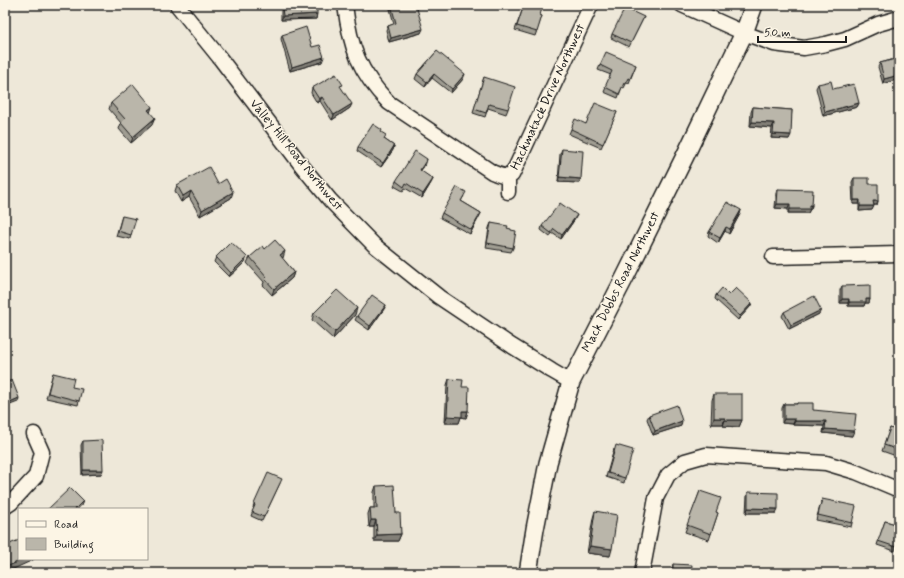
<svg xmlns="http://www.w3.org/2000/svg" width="904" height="578" viewBox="0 0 904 578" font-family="Mynerve,sans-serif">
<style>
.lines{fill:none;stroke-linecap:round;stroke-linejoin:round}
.minor-casing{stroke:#1c1c1c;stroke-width:17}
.tertiary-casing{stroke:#1c1c1c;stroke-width:20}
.minor{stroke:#fcf5e5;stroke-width:14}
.tertiary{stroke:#fcf5e5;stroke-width:17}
.wall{fill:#a09d92;stroke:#1c1c1c}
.shaded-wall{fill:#827f77;stroke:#1c1c1c}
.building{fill:#bab6aa;stroke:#1c1c1c}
.labels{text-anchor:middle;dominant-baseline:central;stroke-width:3;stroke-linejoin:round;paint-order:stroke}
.street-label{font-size:13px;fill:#1c1c1c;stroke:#fcf5e5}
</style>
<rect width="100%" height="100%" fill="#eee8d9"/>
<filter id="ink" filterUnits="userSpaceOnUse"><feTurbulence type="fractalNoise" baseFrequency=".025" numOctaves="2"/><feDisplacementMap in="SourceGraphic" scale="8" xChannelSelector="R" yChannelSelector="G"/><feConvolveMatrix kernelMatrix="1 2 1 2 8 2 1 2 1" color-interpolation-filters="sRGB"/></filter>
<g filter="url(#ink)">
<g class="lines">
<!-- minor casing -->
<g class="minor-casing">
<path id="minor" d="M177,5L219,57L302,166L330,200L374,245L439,297L512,346L552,371L571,382
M345,5C350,47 359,72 389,103L492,172C499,175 505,178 512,175L591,5
M682,5L744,33L774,44L804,48L826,44L845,39L878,24L899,18
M508,176V192
M773,257L899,254
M5,507L11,503L36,476L42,452L34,434
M642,573L656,498L668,475L685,461L706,455L826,463L856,472L899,490"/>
</g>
<!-- tertiary casing -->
<g class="tertiary-casing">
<path id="tertiary" d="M528,573L535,529L548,463L571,382L625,277L686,154L744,33L754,5"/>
</g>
<!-- minor -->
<use href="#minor" class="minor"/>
<!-- tertiary -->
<use href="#tertiary" class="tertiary"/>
</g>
<!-- wall -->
<path class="wall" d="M286,5H317L316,19L281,20V11L282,7H286Z
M389,5H416L421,33L389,42L386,30L388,26L394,24Z
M523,8L542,16L535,36L515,30Z
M644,17L629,47L611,38L612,34Z
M282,35L312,47L322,62L290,71L281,39Z
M437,51L463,79L451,93L432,78L425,87L415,79L417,74Z
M899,58V79L883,84L878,67L880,63Z
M600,65H636L629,83L627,82L624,88L622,87L618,98L604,92L611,75L598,70Z
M484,77L508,109L506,114L488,108L485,117L473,113Z
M818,84L833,89L859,103L857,107L823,116L816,88Z
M312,88H341L350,108L332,120L320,101L317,103L311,93Z
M111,103L152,125L131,143L119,129L121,123L109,109Z
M753,107L792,110L789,139L771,138L772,128L750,126L751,112Z
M617,112L601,148L569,134L571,129Z
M381,132L384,139L394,146L393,150L381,167L357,151L358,147Z
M562,149L579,183L558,182L560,154Z
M426,163L420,171L433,179L431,183L422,198L405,188L403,191L394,186L396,181Z
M854,178L869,184L878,201L877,205H874L872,210L859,211V204H853L852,182Z
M218,184L231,198L200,216L189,197L181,202L175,191L177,185Z
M778,189L812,205L811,209H810L808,213H788V209L775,208L776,193Z
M464,196L461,201L481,213L479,217L470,234L440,218L442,213Z
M741,210L740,214L729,234L725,231L718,243L708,236L709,232Z
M122,216L131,235L130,239L116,236Z
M575,219L561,239L552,233L550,237L541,230L542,226Z
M491,223L507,228L513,248L511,252L486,248L489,228Z
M265,249L282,258L294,272L292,278L272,295L263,285L264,282L247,263L250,257Z
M216,257L245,262L229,277L214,262Z
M842,286L870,299L869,303H865L864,306H848V303H840V290Z
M716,295H729L752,303L750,307L738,320L715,299Z
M386,305L384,309L369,330L355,320L357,316Z
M784,312L819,314L789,329L782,316Z
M314,313L355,315L333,339L312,320Z
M53,373L72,387L79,401L78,405L46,398Z
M449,379L462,387L468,411L466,418L461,417L459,423H445L447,385Z
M714,394L742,420L739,427L723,426V424H711L712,400Z
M797,403L813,410L852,436L823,433L824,426L793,425V424L782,423V408L784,404H796Z
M649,415L681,426L653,435L647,419Z
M890,428L899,431V457L882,451Z
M83,441L101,474L82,475L81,445Z
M614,449L625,478L624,483L606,477Z
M280,483L262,521L251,516L254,508H253L254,504Z
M376,486L396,513L401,534L398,541H374V527H369L368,514L370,508H374V492Z
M700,491L716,512L718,513L709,540L685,532Z
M748,492L776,513H746L747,496Z
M822,499L852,523L851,527L816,520Z
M595,511L610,556L587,553L593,518Z
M885,521L899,525V547L896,546L895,551L877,545Z
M673,564L691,573H672V568Z"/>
<!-- shaded-wall -->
<path class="shaded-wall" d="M317,14L316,19L281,20L283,16Z
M423,29L421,33L389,42L391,38Z
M324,57L322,62L290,71L292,67Z
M434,74L432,78L425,87L427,82Z
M465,74L463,79L451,93L452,89Z
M899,75V79L883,84L884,79Z
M322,97L320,101L317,103L319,99Z
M859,103L857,107L823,116L825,112Z
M352,104L350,108L332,120L334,115Z
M152,107L150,113L148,110Z
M155,118L152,125L131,143L133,137Z
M752,122L774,123L772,128L750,126Z
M773,134L791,135L789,139L771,138Z
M394,146L393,150L381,167L383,163Z
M427,159L426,163L418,175L420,170Z
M559,177L581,179L579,183L558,182Z
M433,179L431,183L422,198L423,194Z
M191,191L189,197L181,202L183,196Z
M233,192L231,198L200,216L202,210Z
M854,200H860L859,204H853Z
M873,201H878L877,205H872Z
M777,204H790L788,209L775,208Z
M810,205H812L811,209H810L808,213H788L790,209Z
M860,206H874L872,210L859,211Z
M741,210L740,214L729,234L730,229Z
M481,213L479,217L470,234L471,230Z
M577,215L575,219L561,239L562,235Z
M726,227L725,231L718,243L720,238Z
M285,251L283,258L280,255Z
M247,257L245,262L229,277L231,273Z
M294,272L292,278L272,295L274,289Z
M842,299H849L848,303H840Z
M866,299H870L869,303H865L864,306H848L849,302Z
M752,303L750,307L738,320L740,316Z
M386,305L384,309L369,330L370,326Z
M357,308L355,315L333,339L335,332Z
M821,310L819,314L789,329L791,325Z
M19,398L18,402L5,407V404Z
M462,411H468L466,418L461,417L459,423H445L447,416Z
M714,418H725L723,424H711Z
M784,419H795L793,424L782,423Z
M725,420H742L739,427L723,426Z
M682,421L681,426L653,435L655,431Z
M795,421H826L824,426L793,425Z
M825,429L854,431L852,436L823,433Z
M83,470H103L101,474L82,475Z
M83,501L81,506L78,509H75Z
M748,508L778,509L776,513H746Z
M371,520H376L374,527H369Z
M401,534L398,541H374L377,535Z
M590,546L612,549L610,556L587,553Z
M24,559H34L33,560L5,573L6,567Z"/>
<!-- building -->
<path class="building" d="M288,5H317V14L283,16L282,7H288Z
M391,5H416L423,29L391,38L388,26L396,23Z
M529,5H543L540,15L542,16L537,32L517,26L523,8L527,9Z
M625,8L644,17L631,43L612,34Z
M306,27L312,47L320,45L324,57L292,67L282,35Z
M437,51L465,74L452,89L434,74L427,82L417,74Z
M606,52L636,65L630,79L628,78L625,84L624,83L619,94L605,87L612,71L600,65Z
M899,58V75L884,79L880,63Z
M336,74L343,85L340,86L352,104L334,115L322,97L319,99L312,88Z
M484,77L515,87L508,109L489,104L486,113L474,109Z
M831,81L833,89L854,84L859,103L825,112L818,84Z
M133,84L152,107L148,110L155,118L133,137L121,123L125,119L111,103Z
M595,103L617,112L603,144L571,129L575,119L586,124Z
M753,107L792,110L791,135L773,134L774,123L752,122Z
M373,124L382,130L381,132L386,135L384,139L394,146L383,163L358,147Z
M562,149L583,151L581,179L559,177Z
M415,151L427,159L420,170L433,179L423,194L406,183L404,187L396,181Z
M209,167L218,184L226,179L233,192L202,210L191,191L183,196L177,185Z
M854,178H869V184H878V201H873L874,206H860V200H854Z
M457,187L466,192L461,201L481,213L471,230L442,213Z
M778,189L813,190L812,205H810V209H790V204H777Z
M727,202L741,210L730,229L726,227L720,238L709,232Z
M560,203L577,215L562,235L554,229L551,233L542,226Z
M122,216L136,219L131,235L118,231Z
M491,223L508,226L507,228L511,229V230L516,231L513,248L487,243Z
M275,240L285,251L280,255L294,272L274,289L265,279L267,277L250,257L263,246L265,249Z
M231,242L247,257L231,273L216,257Z
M870,285V299H866V302H849V299H842V286Z
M722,288L729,295L736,288L752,303L740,316L716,295Z
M337,290L357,308L335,332L314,313Z
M372,295L386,305L370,326L357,316Z
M814,296L821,310L791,325L784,312Z
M53,373L74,378L72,387L82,389L79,401L48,393Z
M449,379L463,380L462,387H469L468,411H462V417L447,416Z
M12,380L19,398L5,404V383Z
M714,394H742V420H725V418H714Z
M797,403H813V410L856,414L854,431L825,429L826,421H795V419H784V404H797Z
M677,405L682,421L655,431L649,415Z
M890,428L899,431V450L884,445Z
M102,440L103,470H83V441Z
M616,445L633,450L625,478L608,473Z
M268,473L282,479L264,517L252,512L255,505L254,504Z
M394,485L396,513H400L401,534L377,535L376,520H371L370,508H377L376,486Z
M70,488L83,501L75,509H48Z
M700,491L721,498L716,512L718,513L711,534L687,525Z
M748,492L778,493V509L748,508Z
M822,499L856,506L852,523L818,515Z
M595,511L617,515L612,549L590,546Z
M885,521L899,525V542H898L896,547L878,541Z
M19,540V559H24L6,567L5,565V546Z
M673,564L692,565L691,573H673Z
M585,570H606V573H585Z"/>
</g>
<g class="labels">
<!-- street labels -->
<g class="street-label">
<text transform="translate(548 97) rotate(-65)">Hackmatack Drive Northwest</text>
<text transform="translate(296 155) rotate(51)">Valley Hill Road Northwest</text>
<text transform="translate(621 282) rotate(-63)">Mack Dobbs Road Northwest</text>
</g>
</g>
<!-- margin -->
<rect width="904" height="578" fill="none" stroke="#fcf5e5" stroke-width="20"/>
<rect x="10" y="10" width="884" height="558" fill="none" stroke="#1c1c1c" stroke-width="1.5" filter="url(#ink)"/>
<!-- legend -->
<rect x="18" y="508" width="130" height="52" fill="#fcf5e5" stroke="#a29e95"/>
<rect x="26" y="521" width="20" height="6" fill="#fcf5e5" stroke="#a29e95"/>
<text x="54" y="528" font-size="12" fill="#1c1c1c">Road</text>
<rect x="26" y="538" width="20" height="12" fill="#bab6aa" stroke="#a29e95"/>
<text x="54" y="548" font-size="12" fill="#1c1c1c">Building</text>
<!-- scale -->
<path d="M758 36v6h88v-6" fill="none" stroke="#1c1c1c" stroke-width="2"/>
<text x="764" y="36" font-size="12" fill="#1c1c1c" stroke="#fcf5e5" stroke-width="3" paint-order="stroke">50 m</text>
</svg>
